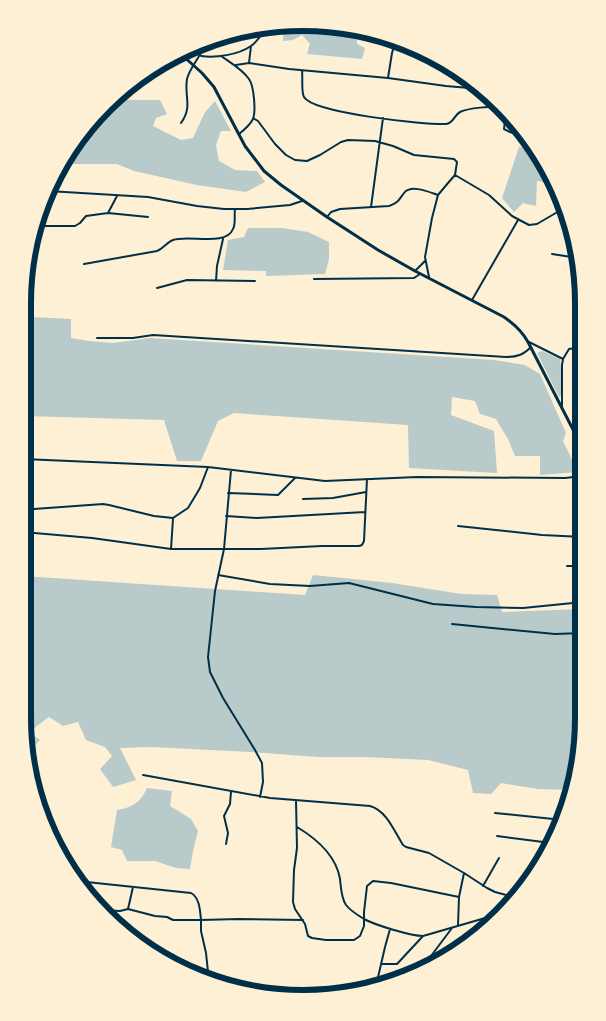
<svg xmlns="http://www.w3.org/2000/svg" width="606" height="1021" viewBox="0 0 606 1021" font-family="Manrope,sans-serif">
<style>
.green{fill:#b9caca}
.lines{fill:none;stroke-linecap:round;stroke-linejoin:round}
.minor{stroke:#003049;stroke-width:2}
.primary{stroke:#003049;stroke-width:3}
.rim{fill:none;stroke:#003049;stroke-width:6}
</style>
<rect width="100%" height="100%" fill="#fdf0d5"/>
<!-- green -->
<path class="green" d="M284,28H357V44L365,48L362,59L307,54L310,44L302,35L293,40L283,41Z
M117,100H160L167,114L156,118L153,126L181,140L193,138L205,112L215,101L231,131H221L216,145L219,161L235,170L257,171L265,182L246,192L197,185L134,171L117,164H61L70,147Z
M519,147C544,148 547,165 556,184L537,181L536,206L523,203L514,212L502,198Z
M248,228H282L308,232L329,242V259L325,274L266,276V271L223,270L228,240L244,237Z
M23,291L28,292L32,317L71,319V338L89,341L113,343L150,338L494,360L525,365L540,374L566,433L563,441L578,472L540,475V456H515L508,439L496,419L480,414L475,401L452,397L451,415L494,431L497,473L409,468L408,425L234,413L218,421L201,461H177L164,420L23,416Z
M542,351L560,359L562,377L561,396L559,397L537,353Z
M313,575L392,583L461,594L497,595L502,612L583,609V737L572,790L538,789L501,783L491,794L473,793L468,770L428,760L366,757H318L251,752L150,747L120,748L136,780L113,787L100,769L112,756L105,747L86,740L78,722L63,726L49,717L29,732L40,740L28,752L23,718V576L305,595Z
M147,788L172,791L170,806L191,819L198,831L193,851L190,869L176,868L155,861H127L122,850L111,847L117,810C133,807 140,803 147,788Z"/>
<g class="lines">
<!-- minor -->
<path class="minor" d="M201,56C216,58 238,55 251,46C257,42 262,34 266,28
M221,56C231,63 242,69 249,79C254,86 256,111 253,119C250,125 244,130 239,134
M438,61C443,68 452,68 460,70
M249,63L251,46
M236,65L249,63L289,69L388,78L446,86L481,89
M302,71C303,77 301,92 304,97C313,113 425,125 446,124C454,123 454,115 460,112C468,108 492,106 501,107
M388,78L392,53L395,43
M132,85L145,83L150,79L154,73L162,68L170,60
M466,87L468,77
M506,111L504,129L510,132L528,138
M253,118L258,121L275,144L286,155L295,160L307,161L320,155L341,142L348,140L375,141L393,146L414,155L454,159L457,162L455,175
M181,123C193,106 184,97 187,79C190,67 200,58 204,46
M455,175L489,195L512,216L529,225L537,224L566,207
M48,191L148,197L197,206L224,209H247L290,205L302,201
M371,207L383,118
M108,213L148,217
M327,217L331,212L340,209L389,206C399,202 398,201 404,193C411,184 429,192 438,195
M35,226H75L80,223L86,216L108,213L117,196
M552,254L578,258
M84,264L157,251C164,248 167,242 173,240C188,234 226,247 233,229C236,224 234,215 235,209
M415,271L425,261
M429,277L425,257L432,218L438,195L448,183L455,175
M314,279L414,278L420,274
M216,281L217,266L223,239
M157,288L187,280L255,281
M472,300L518,220
M97,338H133L153,335L506,357C517,357 523,355 531,347
M529,342L563,359
M562,408V365L563,359L569,349L583,347
M23,459L208,467L325,481L417,477L565,478L583,476
M231,470L224,549L215,591L208,657L210,672L223,698L255,750L262,763L263,782L260,797
M228,493L278,495L295,478
M303,499L333,498L366,492
M23,512L34,509L103,504L109,505L154,516L173,518L188,508L200,488L208,467
M226,516L257,518L365,512
M458,526L542,535L583,537
M23,532L92,538L171,549H261L322,546H359L362,545L364,541L367,479
M171,549L173,519
M567,566H583
M218,575L270,584L310,586L349,583L433,604L476,607L523,608L583,602
M452,624L555,634L583,633
M143,775L270,798L370,806C387,811 394,831 403,845L406,847L429,853L464,873L487,888L495,892L514,897
M296,801L297,848L294,870L293,902L295,909L305,924L308,936L312,938L326,940H354L360,936L364,926V912L367,886L373,881L391,883L459,897
M495,813L563,820
M297,827C317,839 336,855 340,879C341,887 341,898 346,905C350,910 359,916 364,919C375,925 411,936 423,936L499,914
M51,834L56,835L59,837L61,852
M497,836L551,843
M226,844L228,833L224,816L230,804L231,792
M77,881L191,893C200,898 200,911 201,920L239,919L303,920
M483,886L499,858
M128,909L155,916L167,917L173,920H201V931L206,953L209,981
M102,910L120,911L128,909L133,887
M458,925L459,897L464,873
M381,964H397L423,936
M422,968L452,928
M376,986L385,947L390,929
M260,991L316,996"/>
<!-- primary -->
<path class="primary" d="M182,55L202,73L214,87L245,146L264,171L281,185L327,217L378,250L415,271L504,317C514,324 522,331 528,342L583,449"/>
</g>
<!-- crop -->
<path d="M0 0H606V1021H0ZM303 31H303A272 272 0 0 1 575 303V718A272 272 0 0 1 303 990H303A272 272 0 0 1 31 718V303A272 272 0 0 1 303 31Z" fill="#fdf0d5" fill-rule="evenodd"/>
<path class="rim" d="M303 31H303A272 272 0 0 1 575 303V718A272 272 0 0 1 303 990H303A272 272 0 0 1 31 718V303A272 272 0 0 1 303 31Z"/>
</svg>
